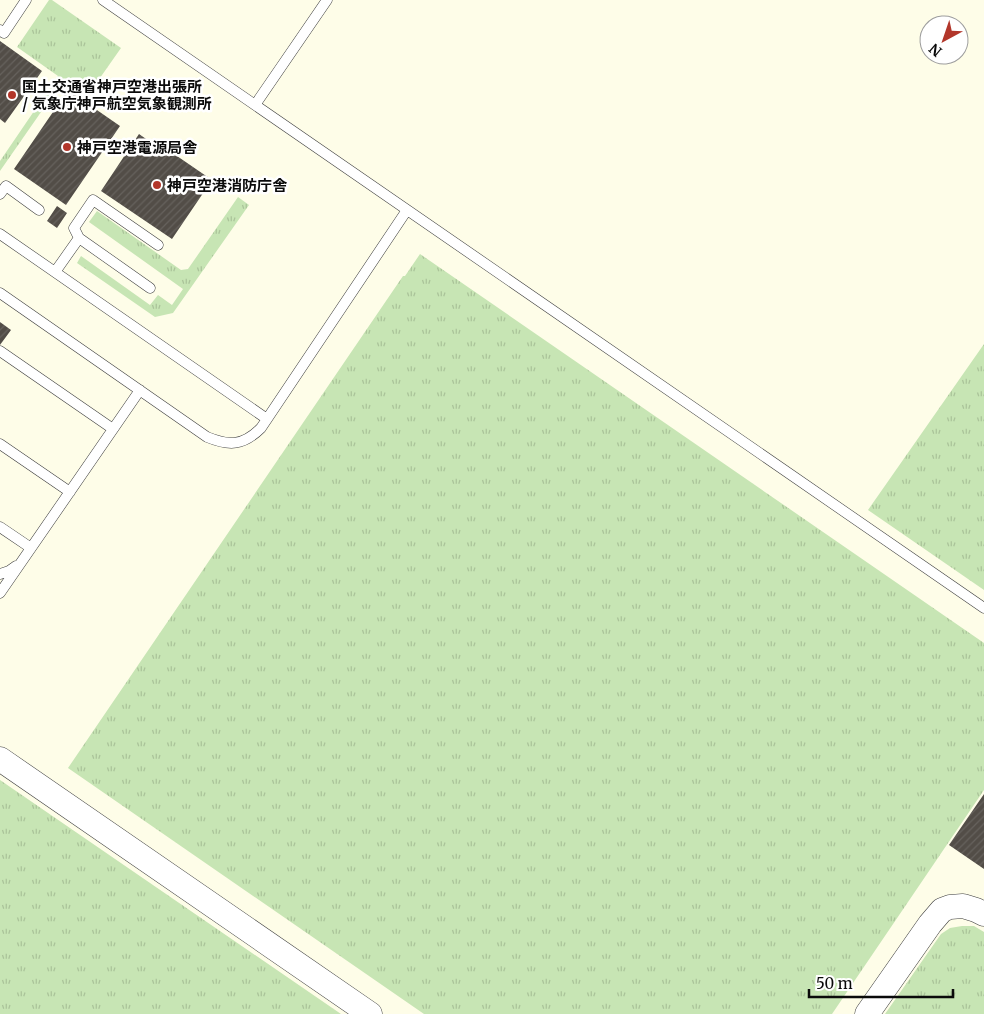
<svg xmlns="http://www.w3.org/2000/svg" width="984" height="1014" viewBox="0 0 984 1014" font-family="Merriweather,'Noto Sans JP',serif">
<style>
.grass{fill:url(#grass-tufts)}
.building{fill:url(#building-hatch)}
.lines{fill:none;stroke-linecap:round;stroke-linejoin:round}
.service-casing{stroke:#3d3d3d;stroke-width:11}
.tertiary-casing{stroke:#3d3d3d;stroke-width:25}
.service{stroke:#fff;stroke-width:10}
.tertiary{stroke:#fff;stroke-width:24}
.poi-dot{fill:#b2362a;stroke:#fff;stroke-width:2}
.labels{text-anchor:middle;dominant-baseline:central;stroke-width:5;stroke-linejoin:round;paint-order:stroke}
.poi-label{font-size:15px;font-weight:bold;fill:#0a0a0a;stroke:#fff;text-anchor:start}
</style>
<defs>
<pattern id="grass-tufts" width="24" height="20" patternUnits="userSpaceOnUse" patternTransform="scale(1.25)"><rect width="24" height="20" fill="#c7e5b4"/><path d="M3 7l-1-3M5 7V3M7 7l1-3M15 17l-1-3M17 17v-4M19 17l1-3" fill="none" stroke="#aac399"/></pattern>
<pattern id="building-hatch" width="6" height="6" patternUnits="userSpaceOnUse" patternTransform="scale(1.25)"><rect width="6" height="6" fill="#524d47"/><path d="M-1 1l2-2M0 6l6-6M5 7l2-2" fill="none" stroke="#66625d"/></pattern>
</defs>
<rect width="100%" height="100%" fill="#fefde8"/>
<!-- grass -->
<path class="grass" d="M49,0H52L121,48L88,95L64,79L0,171V161L58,76L17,47Z
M238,197L249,205L173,313L155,317L77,263L81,256L150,305L158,295L172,305L183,289L89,222L97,211L181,270L188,269Z
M420,254L984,643V790L832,1014H424L68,768L403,276H405Z
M984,344V590L868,510Z
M0,780L341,1014H0Z
M962,926H974L984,932V1014H885L941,934L950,928Z"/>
<!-- building -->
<path class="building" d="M0,41L42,71L5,123L0,119Z
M68,90L120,126L66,205L14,169Z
M139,134L156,146L158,143L212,180L172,239L101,191Z
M57,206L67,213L57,228L47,221Z
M0,322L11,330L0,345Z
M984,794V869L949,845Z"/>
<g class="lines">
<!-- service casing -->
<g class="service-casing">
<path id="service" d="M103,0L984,608
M0,30L4,33L26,0
M255,105L327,0
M0,194L6,186L39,210
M0,234L267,419
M79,238L150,288
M55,272L79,238L74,228L93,200L158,245
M0,293L207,437C229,446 243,446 261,428L407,210
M0,351L113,429
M0,444L70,492
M0,527L31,548
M0,574L9,571L16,566
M0,593L140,390"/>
</g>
<!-- tertiary casing -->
<g class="tertiary-casing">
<path id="tertiary" d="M0,759L370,1014
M867,1014L930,924L942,910L950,907L963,906L976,910L984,914"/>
</g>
<!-- service -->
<use href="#service" class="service"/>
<!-- tertiary -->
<use href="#tertiary" class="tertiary"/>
</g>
<!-- markers -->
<g class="poi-dot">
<circle cx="12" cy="95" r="5"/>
<circle cx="67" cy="147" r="5"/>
<circle cx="157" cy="185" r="5"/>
</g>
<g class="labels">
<!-- poi labels -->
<g class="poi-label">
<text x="22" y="86">国土交通省神戸空港出張所<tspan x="22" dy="17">/ 気象庁神戸航空気象観測所</tspan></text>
<text x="77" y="147">神戸空港電源局舎</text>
<text x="167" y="185">神戸空港消防庁舎</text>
</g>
</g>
<!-- north arrow -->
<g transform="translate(944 40) rotate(220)"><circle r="24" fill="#ffffff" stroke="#9d9d9d"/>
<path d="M0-4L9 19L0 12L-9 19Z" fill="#b2362a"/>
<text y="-8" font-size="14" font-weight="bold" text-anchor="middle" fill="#0a0a0a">N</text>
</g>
<!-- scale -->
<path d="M809 989v8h144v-8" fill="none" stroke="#0a0a0a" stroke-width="2.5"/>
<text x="816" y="989" font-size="15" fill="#0a0a0a" stroke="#ffffff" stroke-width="4" paint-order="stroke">50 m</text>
</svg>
